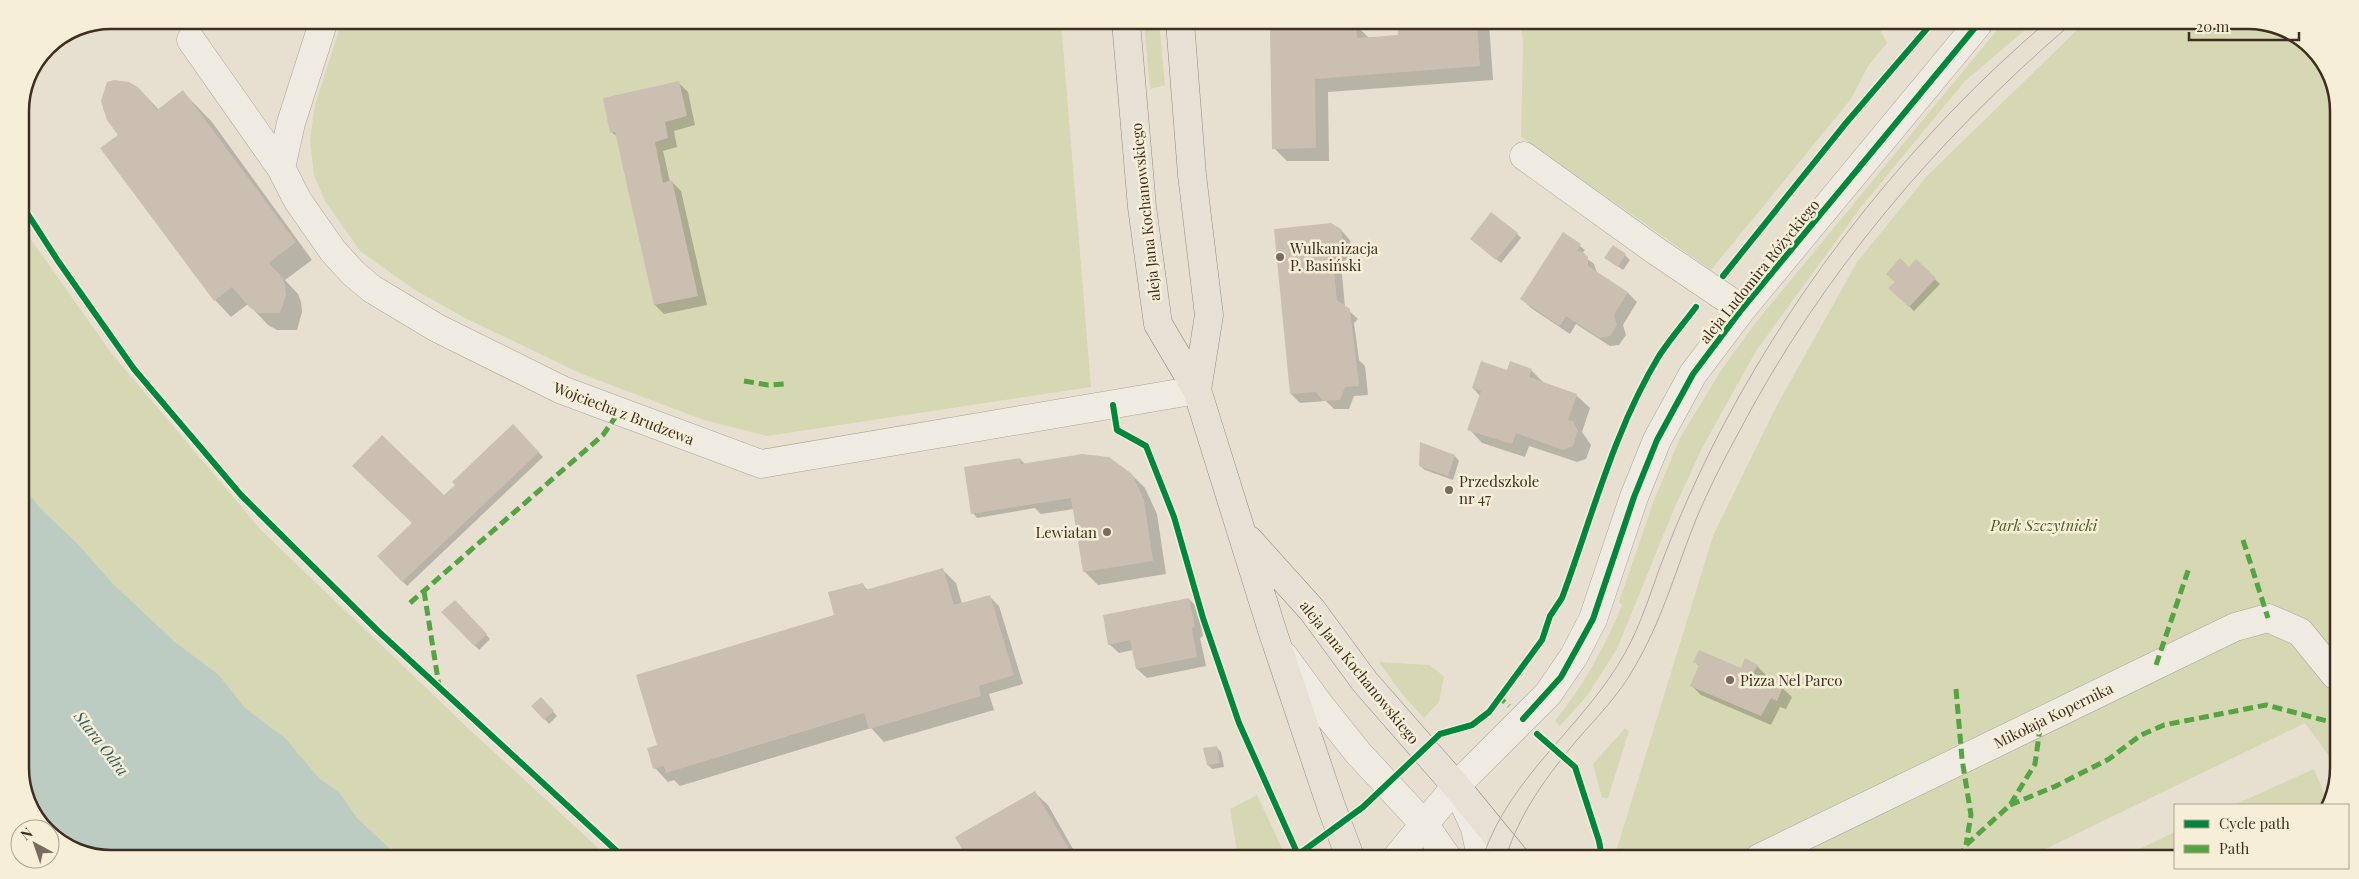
<svg xmlns="http://www.w3.org/2000/svg" width="2359" height="879" viewBox="0 0 2359 879" font-family="'Playfair Display',serif">
<style>
.green{fill:#d6d7b3}
.water{fill:#bcccc2}
.shadow{fill:#0003}
.building{fill:#cbbfb2}
.lines{fill:none;stroke-linecap:round;stroke-linejoin:round}
.minor-casing{stroke:#ada599;stroke-width:29}
.major-casing{stroke:#928b80;stroke-width:29}
.minor{stroke:#efebe3;stroke-width:28}
.major{stroke:#e6e1d4;stroke-width:28}
.tram{stroke:#afaaa2;stroke-width:1}
.quiet{stroke:#54a441;stroke-width:5;stroke-dasharray:10 5;stroke-linecap:butt}
.cycleway-casing{stroke:#f7eed8;stroke-width:9}
.cycleway{stroke:#00873e;stroke-width:6}
.poi-dot{fill:#786c5e;stroke:#f7eed8;stroke-width:2}
.labels{text-anchor:middle;dominant-baseline:central;stroke-width:5;stroke-linejoin:round;paint-order:stroke}
.street-label{font-size:15px;fill:#3d2e20;stroke:#f7eed8}
.poi-label{font-size:15px;fill:#3d2e20;stroke:#f7eed8;text-anchor:start}
.park-label{font-size:15px;font-style:italic;fill:#4d5a26;stroke:#f7eed8}
.water-label{font-size:16px;font-style:italic;fill:#2f5d5a;stroke:#f7eed8}
.rim{fill:none;stroke:#3d2e20;stroke-width:2.5}
</style>
<rect width="100%" height="100%" fill="#e7e0d1"/>
<!-- green -->
<path class="green" d="M342,21L1061,22L1091,387L767,436L704,420L582,374L465,318L415,290L360,251L325,201L314,175L310,140L315,105Z
M1144,22H1159L1165,85L1150,89Z
M1521,23L1877,24L1887,43L1868,66L1851,99L1711,270L1521,137L1523,44Z
M2002,24H2032L1965,81L1861,207L1756,351L1701,450L1674,509L1617,649L1587,696L1560,726L1555,721C1584,684 1604,649 1622,605L1619,602L1653,503L1680,438L1722,369L1757,321Z
M2083,24L2278,25L2320,55L2339,105L2334,763L2305,723L2027,858H1614L1713,536L1775,409L1857,262L1927,176Z
M20,224L112,354L262,531L469,729L606,855H397L357,818L339,792L320,779L285,738L245,708L219,675L175,642L112,583L78,544L41,509L20,482Z
M1379,662L1429,665L1444,676L1439,702L1424,718L1402,694Z
M1625,728L1629,731L1608,798H1602L1593,764Z
M2314,769L2329,805H2234Z
M1257,795L1285,855L1286,857H1238L1230,809Z
M2175,832V859H2118Z"/>
<!-- water -->
<path class="water" d="M20,482L41,509L78,544L112,583L175,642L219,675L245,708L285,738L320,779L339,792L357,818L397,855L81,854L50,832V829L39,824L20,774Z"/>
<!-- shadow -->
<path class="shadow" d="M1399,23H1489L1493,80L1328,92L1329,161H1287L1274,148L1271,30L1355,24L1369,38L1400,36Z
M679,83L688,92L695,125L674,131L677,147L663,151L670,182H672L681,191L707,305L664,314L655,305L617,136L611,132Z
M139,89L159,110L183,92L212,122L312,260L285,280L298,294L301,302L302,312L297,330H277L268,325L248,304L231,317L215,300L104,111L102,101Z
M1275,230H1341L1350,240L1352,257L1341,263L1345,307L1358,319L1354,323L1359,360L1365,366L1368,395L1354,396L1349,409H1334L1326,401L1300,403L1291,394Z
M1563,233L1585,250L1581,254L1594,264L1597,273L1628,293L1637,302L1623,325L1626,335L1619,345L1610,346L1576,324L1570,334L1531,308L1522,299Z
M1517,234L1521,238L1501,263L1471,239Z
M1625,255L1630,260L1623,270L1606,258Z
M1916,261L1940,284L1914,311L1890,288Z
M1531,370L1545,384L1576,395L1590,408L1582,432L1591,445L1586,459L1577,462L1529,446L1525,457L1482,443L1469,429L1480,396L1473,388L1508,372Z
M513,425L543,457L407,586L379,556L457,485Z
M1421,444L1455,456L1459,461L1453,480L1425,470L1420,466Z
M1020,459L1025,464L1132,475L1145,488L1157,514L1166,574L1098,585L1084,571L1074,509L1041,514L1035,508L977,518L973,513Z
M943,570L956,583L962,604L990,597L999,606L1023,684L989,694L994,710L884,742L871,728L680,786L674,780L668,782L655,768L659,746L836,616L862,584L869,591Z
M1189,599L1198,608L1203,636L1200,638L1206,666L1147,678L1137,669L1133,650L1119,653L1109,644Z
M455,601L490,639L479,650L443,612Z
M1695,662L1741,669L1757,666L1766,675L1764,679L1782,688L1792,697L1786,709L1780,707L1771,725L1701,695L1692,686L1700,667Z
M541,699L557,716L549,724L533,706Z
M1217,748L1221,752L1224,767L1212,769L1208,765Z
M1034,792L1048,805L1077,856H967L956,838Z"/>
<!-- building -->
<path class="building" d="M1356,23L1357,38L1398,35L1397,23H1477L1480,66L1315,79L1316,148L1272,149L1270,29Z
M114,80L129,82L139,88L157,110L183,90L296,242L269,263L281,276L285,284L286,295L280,313H259L250,308L232,287L214,301L100,148L118,135L107,120L101,101L107,82Z
M679,81L687,116L665,122L668,138L655,142L663,183L672,180L698,296L654,305L615,132L610,133L603,98Z
M1491,212L1518,233L1496,260L1470,239Z
M1331,223L1341,229L1344,248L1332,254L1337,300L1350,309L1359,386L1345,387L1340,400L1323,401L1316,392L1290,394L1274,229Z
M1563,232L1581,244L1577,251L1583,252L1588,257V266L1628,292L1614,315L1617,325L1610,336L1600,338L1566,316L1560,326L1520,299Z
M1613,245L1626,254L1618,267L1604,258Z
M1900,258L1909,267L1916,259L1936,278L1909,307L1888,288L1895,282L1886,274Z
M1481,361L1507,370L1510,361L1532,369L1529,377L1577,394L1568,420L1573,421L1578,431L1573,446L1563,450L1516,433L1512,444L1467,430L1481,391L1472,388Z
M513,424L539,452L402,582L377,556L412,523L352,466L382,435L444,495L455,485L452,482Z
M1420,442L1455,455L1448,476L1419,466Z
M1082,454L1109,457L1132,474L1144,500L1153,561L1083,572L1071,498L971,514L964,467L1020,458L1021,464Z
M943,568L954,605L990,595L1014,675L979,686L981,696L869,729L864,713L666,773L664,766L653,769L647,748L657,745L636,675L834,615L828,592L863,583L865,590Z
M1189,598L1195,627L1192,628L1197,657L1136,669L1130,640L1108,645L1103,615Z
M455,600L487,634L474,646L441,612Z
M1699,650L1741,668L1745,658L1758,665L1753,673L1783,687L1777,701L1771,698L1761,716L1690,686L1699,665L1693,662Z
M541,697L554,711L544,720L531,706Z
M1217,746L1220,763L1207,765L1203,748Z
M1035,791L1073,856H966L955,837Z"/>
<g class="lines">
<!-- minor casing -->
<g class="minor-casing">
<path id="minor" d="M324,20L291,123L281,168L298,201L333,251L353,273L372,289L437,328L562,390L761,464L1197,390
M191,40L281,168
M1524,156L1656,251L1742,309
M1284,656L1319,704L1359,754L1424,824L1447,857
M1462,799L1475,828L1481,857
M1397,857L1456,786L1548,694L1574,656L1593,619L1634,497L1657,440L1693,374L1742,309L1978,24
M1759,858L2235,627L2268,618L2300,632L2335,675"/>
</g>
<!-- major casing -->
<g class="major-casing">
<path id="major" d="M1126,22L1142,207L1158,324L1197,390L1273,633L1331,806L1350,857
M1180,22L1192,175L1209,315L1197,390
M1249,540L1312,610L1365,682L1456,786L1514,857"/>
</g>
<!-- minor -->
<use href="#minor" class="minor"/>
<!-- major -->
<use href="#major" class="major"/>
<!-- tram -->
<path class="tram" d="M1483,857C1510,775 1584,727 1625,653C1642,623 1652,587 1665,554C1682,510 1702,466 1724,424C1804,273 1915,135 2044,24
M1506,857C1520,812 1547,776 1577,740C1597,717 1619,695 1634,668C1660,625 1675,573 1693,527C1706,494 1723,461 1740,430C1822,274 1937,139 2071,24"/>
<!-- quiet -->
<path class="quiet" d="M744,381L768,385L784,384
M2243,540L2268,618
M424,591L439,686
M410,603L603,435L619,412
M2156,665L2189,568
M1956,689L1962,759L1971,815L1966,845
M1502,695L1500,698L1509,706
M2010,805L2056,786L2109,759L2141,735L2164,725L2266,705L2335,723
M1959,858L1966,845L2010,805L2035,764L2041,721"/>
<!-- cycleway casing -->
<g class="cycleway-casing">
<path id="cycleway" d="M20,202L58,261L134,369L241,495L378,631L621,855
M1723,276L1846,123L1931,24
M1113,405L1117,430L1146,446L1174,517L1203,618L1239,723L1299,857
M1523,719L1561,677L1593,619L1634,497L1657,440L1693,374L1742,309L1978,24
M1537,734L1575,767L1599,841L1602,858
M1299,854L1363,807L1440,734L1472,725L1489,712L1542,640L1550,616L1562,598C1592,517 1614,430 1659,356C1670,339 1684,323 1696,307"/>
</g>
<!-- cycleway -->
<use href="#cycleway" class="cycleway"/>
</g>
<!-- markers -->
<g class="poi-dot">
<circle cx="1280" cy="257" r="5"/>
<circle cx="1449" cy="490" r="5"/>
<circle cx="1107" cy="532" r="5"/>
<circle cx="1730" cy="680" r="5"/>
</g>
<g class="labels">
<!-- street labels -->
<g class="street-label">
<text transform="translate(1145 212) rotate(-96)">aleja Jana Kochanowskiego</text>
<text transform="translate(1759 271) rotate(-51)">aleja Ludomira Różyckiego</text>
<text transform="translate(624 413) rotate(21)">Wojciecha z Brudzewa</text>
<text transform="translate(1360 672) rotate(51)">aleja Jana Kochanowskiego</text>
<text transform="translate(2053 715) rotate(-26)">Mikołaja Kopernika</text>
</g>
<!-- poi labels -->
<g class="poi-label">
<text x="1290" y="248">Wulkanizacja<tspan x="1290" dy="17">P. Basiński</tspan></text>
<text x="1459" y="481">Przedszkole<tspan x="1459" dy="17">nr 47</tspan></text>
<text x="1097" y="532" text-anchor="end">Lewiatan</text>
<text x="1740" y="680">Pizza Nel Parco</text>
</g>
<!-- park labels -->
<g class="park-label">
<text x="2044" y="525">Park Szczytnicki</text>
</g>
<!-- water labels -->
<g class="water-label">
<text transform="translate(102 743) rotate(52)">Stara Odra</text>
</g>
</g>
<!-- crop -->
<path d="M0 0H2359V879H0ZM111 29H2248A82 82 0 0 1 2330 111V768A82 82 0 0 1 2248 850H111A82 82 0 0 1 29 768V111A82 82 0 0 1 111 29Z" fill="#f7eed8" fill-rule="evenodd"/>
<path class="rim" d="M111 29H2248A82 82 0 0 1 2330 111V768A82 82 0 0 1 2248 850H111A82 82 0 0 1 29 768V111A82 82 0 0 1 111 29Z"/>
<!-- legend -->
<rect x="2174" y="804" width="175" height="65" fill="#f7eed8" stroke="#ada18e"/>
<rect x="2184" y="820" width="25" height="8" fill="#00873e" stroke="#ada18e"/>
<text x="2219" y="829" font-size="15" fill="#3d2e20">Cycle path</text>
<rect x="2184" y="845" width="25" height="8" fill="#54a441" stroke="#ada18e"/>
<text x="2219" y="854" font-size="15" fill="#3d2e20">Path</text>
<!-- north arrow -->
<g transform="translate(35 844) rotate(320)"><circle r="24" fill="#f7eed8" stroke="#ada18e"/>
<path d="M0-4L9 19L0 12L-9 19Z" fill="#786c5e"/>
<text y="-8" font-size="14" font-weight="bold" text-anchor="middle" fill="#3d2e20">N</text>
</g>
<!-- scale -->
<path d="M2189 32v8h110v-8" fill="none" stroke="#3d2e20" stroke-width="2.5"/>
<text x="2196" y="32" font-size="15" fill="#3d2e20" stroke="#f7eed8" stroke-width="4" paint-order="stroke">20 m</text>
</svg>
